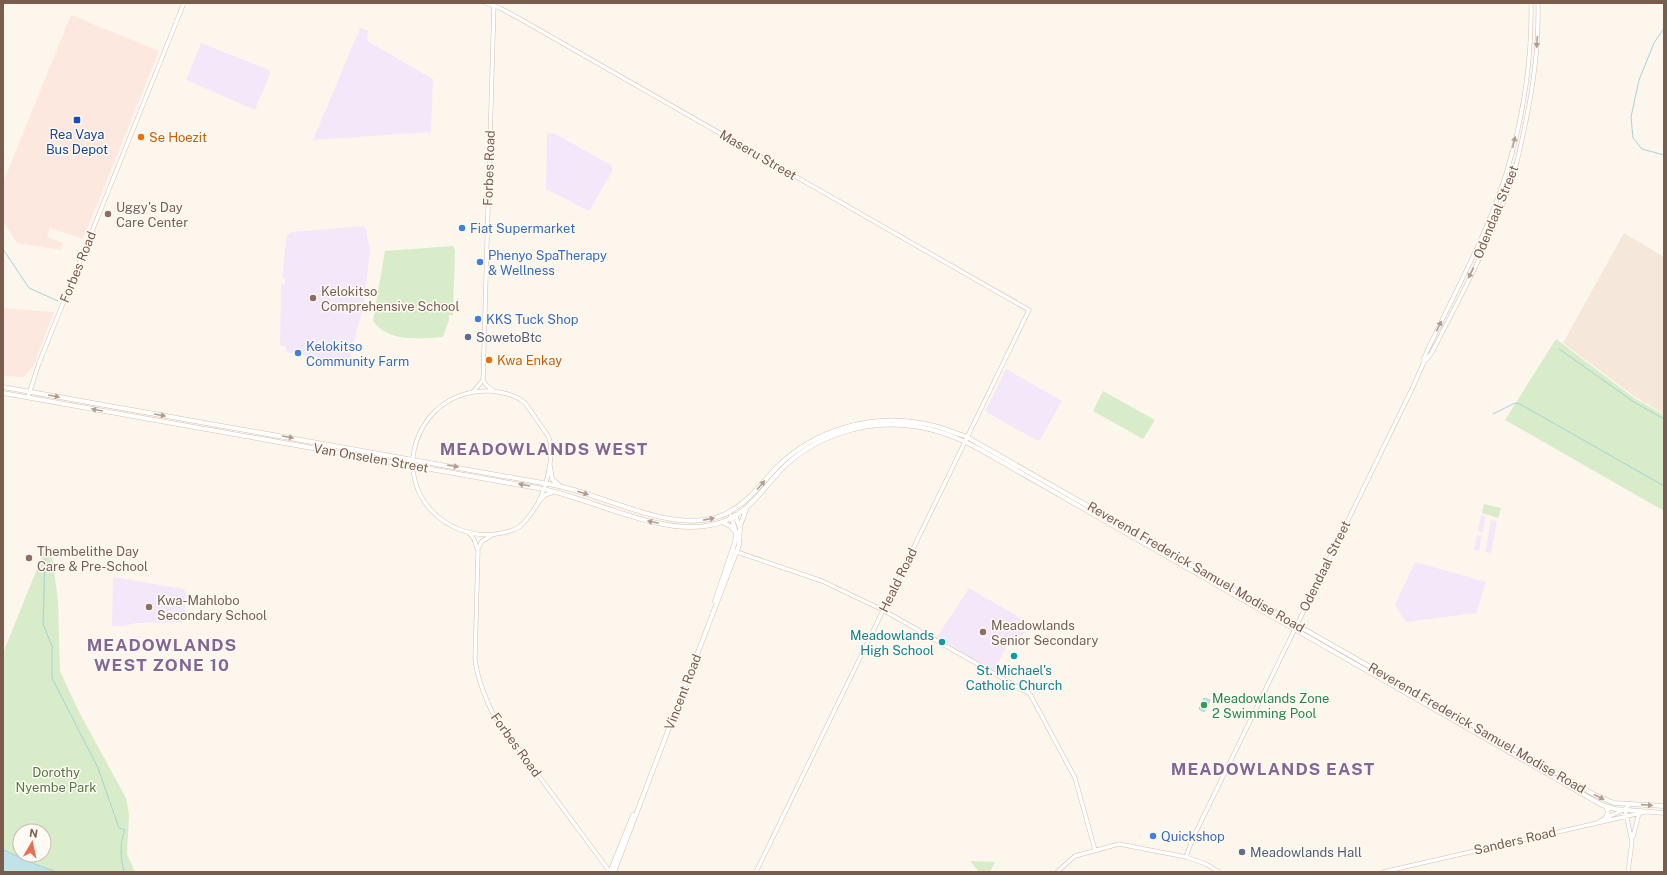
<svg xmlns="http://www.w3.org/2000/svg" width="1667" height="875" viewBox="0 0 1667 875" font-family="'Public Sans',sans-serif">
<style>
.residential{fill:#f5e8da}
.commercial{fill:#fde8e0}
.education{fill:#f3e8fa}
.green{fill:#d8ecc9;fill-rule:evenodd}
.water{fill:#bfe3e8;stroke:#a5d3da}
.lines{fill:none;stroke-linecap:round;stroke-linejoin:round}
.stream{stroke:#a5d3da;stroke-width:1}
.tertiary-casing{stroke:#d1beb0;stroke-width:4.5}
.secondary-casing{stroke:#d6c0b0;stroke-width:5}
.tertiary{stroke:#fff;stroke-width:3.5}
.secondary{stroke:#fff;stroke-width:4}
.oneway{fill:#af9d94}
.transit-dot{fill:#1a4fb4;stroke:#fffaf3;stroke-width:1.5}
.food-dot{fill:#e8710a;stroke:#fffaf3;stroke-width:1.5}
.education-dot{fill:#8d6e63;stroke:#fffaf3;stroke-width:1.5}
.shop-dot{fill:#3f7fe0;stroke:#fffaf3;stroke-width:1.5}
.service-dot{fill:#5c6f8a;stroke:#fffaf3;stroke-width:1.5}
.culture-dot{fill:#0f9aa8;stroke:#fffaf3;stroke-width:1.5}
.leisure-dot{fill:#2e9e5b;stroke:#fffaf3;stroke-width:1.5}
.labels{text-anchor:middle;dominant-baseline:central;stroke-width:3;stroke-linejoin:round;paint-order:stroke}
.transit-label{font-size:13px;fill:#164399;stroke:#fffaf3}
.food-label{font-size:13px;fill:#c56008;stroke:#fffaf3;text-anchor:start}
.street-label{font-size:13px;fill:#7a5c4d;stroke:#fffaf3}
.education-label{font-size:13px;fill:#785e54;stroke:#fffaf3;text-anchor:start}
.shop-label{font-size:13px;fill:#366cbe;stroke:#fffaf3;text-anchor:start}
.service-label{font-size:13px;fill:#4e5e75;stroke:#fffaf3;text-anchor:start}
.culture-label{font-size:13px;fill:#0d838f;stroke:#fffaf3;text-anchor:end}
.leisure-label{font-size:13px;fill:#27864d;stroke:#fffaf3;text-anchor:start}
.park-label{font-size:13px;fill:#537a41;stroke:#fffaf3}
.district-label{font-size:17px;font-weight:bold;letter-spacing:1px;fill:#846695;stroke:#fffaf3}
</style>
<rect width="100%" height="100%" fill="#fdf6ec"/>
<!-- residential -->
<path class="residential" d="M1624,233L1664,257V414L1634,396L1563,343Z"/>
<!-- commercial -->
<path class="commercial" d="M71,15L159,51L83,239L50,228L47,237L63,243L61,250L17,243L3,221V183Z
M3,308L54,312L33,366L24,377L3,376Z"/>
<!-- education -->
<path class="education" d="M360,28L368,30L367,41L433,79L431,132L313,140Z
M201,43L269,70L270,74L255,110L186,80Z
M554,133L611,165L613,170L589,211L546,189L547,134Z
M363,226L366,229L370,251L364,302L349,363L286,352V347L280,345L281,285L285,283V279L282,277L287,235L291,232Z
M1006,369L1062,401L1040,440H1036L988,413L986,410Z
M1481,515L1486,516L1483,532L1478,531Z
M1491,520L1497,521L1491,553L1485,552Z
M1477,535L1482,536L1479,551L1474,550Z
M1415,562L1486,582L1476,613L1406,622L1395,605Z
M113,577L184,589L186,593L184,622L136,623L124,626H112Z
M969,588L1036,627L1008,643L994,671L937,637Z"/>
<!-- green -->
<path class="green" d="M453,246L455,250L453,315H449V320L443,337C419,339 388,342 373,321L385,251Z
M1556,339L1634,398L1664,415V511L1505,420Z
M1103,391L1155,420L1143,439L1093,411Z
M1484,504L1501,508L1498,518L1482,513Z
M45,549L52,555L58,601L60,671L79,712L126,798L129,814L127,854L135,872H3V653ZM20,831H44V855H20Z
M970,861L995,862L990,872H979Z"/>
<!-- water -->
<path class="water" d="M1204,698L1210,700L1204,712L1199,709Z
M4,850L32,863L57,872H3V852Z"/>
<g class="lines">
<!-- stream -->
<path class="stream" d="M1664,28L1654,43L1639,80L1631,117L1633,138L1642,149L1664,155
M3,249L29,288L58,301
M1559,349L1634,402L1664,419
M1493,414L1515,403L1520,404L1664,486
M45,559L43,624L52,646V678L98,768L119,828L125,830C119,843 121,859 124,872"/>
<!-- tertiary casing -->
<g class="tertiary-casing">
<path id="tertiary" d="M486,3L500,8L522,20L1029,310L756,872
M1424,362L1431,354C1459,300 1488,246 1509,188C1517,167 1521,143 1526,121C1534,82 1539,43 1538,3
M483,380L487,386L493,390
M490,391C503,392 517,395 526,404L548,436C556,451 546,488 538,503C533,511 527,521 519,527C513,531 504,533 496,534C484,536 472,534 461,530C413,512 398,458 429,418C444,399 467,390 490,391Z
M473,392L483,380L494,4
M28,397L39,363L184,3
M469,533L474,539L478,551L475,659C477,677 485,697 493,714L610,872
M478,549L482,541L491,536
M734,551L822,581L883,610L1030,694L1075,778L1095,850
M1600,821L1623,810
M1633,837L1639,813
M1186,857L1192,840L1412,389L1424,362V358C1452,297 1486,238 1506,174C1523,119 1532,60 1531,3
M1057,872L1075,856L1119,844L1186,857L1206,864L1219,872
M1383,872L1645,812
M1628,872L1632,842L1625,809L1630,804"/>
</g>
<!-- secondary casing -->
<g class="secondary-casing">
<path id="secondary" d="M3,387L554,485C602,494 662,529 710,519C741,513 758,487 778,466C815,430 870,414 921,423C937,425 952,432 967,437L1595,795L1614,803L1664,806
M3,393L543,489C593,499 660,536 711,525C746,518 757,495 780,471C813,436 866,419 913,426C937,429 961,439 981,450L1602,805L1615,809L1664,813
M550,466L552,479L559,485
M539,501L545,495L553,492
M722,522L730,526L736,532
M740,526L746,510
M715,601L735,542L736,532L731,516
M1606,807L1608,813L1606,817
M610,872L633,815
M614,872L739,545L740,528L735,515"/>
</g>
<!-- tertiary -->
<use href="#tertiary" class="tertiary"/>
<!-- secondary -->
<use href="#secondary" class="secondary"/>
</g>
<!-- one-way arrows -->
<defs><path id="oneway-solid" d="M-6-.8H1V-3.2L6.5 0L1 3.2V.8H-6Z"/></defs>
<g class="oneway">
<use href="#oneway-solid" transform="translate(1537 42) rotate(94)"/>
<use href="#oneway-solid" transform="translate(1514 142) rotate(-76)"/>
<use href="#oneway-solid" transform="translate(1471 273) rotate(116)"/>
<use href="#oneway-solid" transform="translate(1439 326) rotate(-64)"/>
<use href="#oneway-solid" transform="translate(54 396) rotate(10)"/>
<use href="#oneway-solid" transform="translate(97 410) rotate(-170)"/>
<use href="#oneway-solid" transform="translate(160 415) rotate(10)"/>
<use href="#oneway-solid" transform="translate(288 437) rotate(10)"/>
<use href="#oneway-solid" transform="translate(453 466) rotate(10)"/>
<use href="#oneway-solid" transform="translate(524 485) rotate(-170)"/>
<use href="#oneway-solid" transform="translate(761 485) rotate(-49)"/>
<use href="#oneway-solid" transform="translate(583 493) rotate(18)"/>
<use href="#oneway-solid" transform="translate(709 519) rotate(-11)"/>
<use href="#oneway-solid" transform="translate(653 522) rotate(-168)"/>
<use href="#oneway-solid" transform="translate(1599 797) rotate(26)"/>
<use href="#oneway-solid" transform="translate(1647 805) rotate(4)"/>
</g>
<!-- markers -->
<rect class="transit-dot" x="73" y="116" width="8" height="8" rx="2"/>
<g class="food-dot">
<circle cx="141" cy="137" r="4"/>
<circle cx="489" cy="360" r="4"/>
</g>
<g class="education-dot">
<circle cx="108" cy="214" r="4"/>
<circle cx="313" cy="298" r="4"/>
<circle cx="29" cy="558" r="4"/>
<circle cx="149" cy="607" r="4"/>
<circle cx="983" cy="632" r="4"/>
</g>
<g class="shop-dot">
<circle cx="462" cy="228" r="4"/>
<circle cx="480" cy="262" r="4"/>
<circle cx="478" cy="319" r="4"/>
<circle cx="298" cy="353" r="4"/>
<circle cx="1153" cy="836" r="4"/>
</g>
<g class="service-dot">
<circle cx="468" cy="337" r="4"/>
<circle cx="1242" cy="852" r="4"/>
</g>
<g class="culture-dot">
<circle cx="942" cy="642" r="4"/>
<circle cx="1014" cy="656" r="4"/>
</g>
<circle class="leisure-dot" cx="1204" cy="705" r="4"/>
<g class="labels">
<!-- transit labels -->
<g class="transit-label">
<text x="77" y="134">Rea Vaya<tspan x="77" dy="15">Bus Depot</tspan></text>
</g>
<!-- food labels -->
<g class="food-label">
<text x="149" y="137">Se Hoezit</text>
<text x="497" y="360">Kwa Enkay</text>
</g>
<!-- street labels -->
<g class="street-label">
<text transform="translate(758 155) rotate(30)">Maseru Street</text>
<text transform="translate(489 168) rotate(-88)">Forbes Road</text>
<text transform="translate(1496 212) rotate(-68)">Odendaal Street</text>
<text transform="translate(78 267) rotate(-68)">Forbes Road</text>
<text transform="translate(371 458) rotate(10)">Van Onselen Street</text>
<text transform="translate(1325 566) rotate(-64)">Odendaal Street</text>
<text transform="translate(1196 567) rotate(30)">Reverend Frederick Samuel Modise Road</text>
<text transform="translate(898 580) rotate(-64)">Heald Road</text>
<text transform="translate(683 692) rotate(-69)">Vincent Road</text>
<text transform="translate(1477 728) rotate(30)">Reverend Frederick Samuel Modise Road</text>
<text transform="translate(516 745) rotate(54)">Forbes Road</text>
<text transform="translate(1515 841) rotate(-13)">Sanders Road</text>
</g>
<!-- education labels -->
<g class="education-label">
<text x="116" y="207">Uggy's Day<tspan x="116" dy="15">Care Center</tspan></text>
<text x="321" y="291">Kelokitso<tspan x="321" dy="15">Comprehensive School</tspan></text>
<text x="37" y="551">Thembelithe Day<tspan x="37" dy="15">Care &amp; Pre-School</tspan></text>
<text x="157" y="600">Kwa-Mahlobo<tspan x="157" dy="15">Secondary School</tspan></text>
<text x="991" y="625">Meadowlands<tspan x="991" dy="15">Senior Secondary</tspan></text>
</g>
<!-- shop labels -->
<g class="shop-label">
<text x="470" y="228">Fiat Supermarket</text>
<text x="488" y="255">Phenyo SpaTherapy<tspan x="488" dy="15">&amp; Wellness</tspan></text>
<text x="486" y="319">KKS Tuck Shop</text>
<text x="306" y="346">Kelokitso<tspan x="306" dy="15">Community Farm</tspan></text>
<text x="1161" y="836">Quickshop</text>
</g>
<!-- service labels -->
<g class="service-label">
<text x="476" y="337">SowetoBtc</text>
<text x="1250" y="852">Meadowlands Hall</text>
</g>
<!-- culture labels -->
<g class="culture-label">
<text x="934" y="635">Meadowlands<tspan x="934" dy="15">High School</tspan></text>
<text x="1014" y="670" text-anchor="middle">St. Michael's<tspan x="1014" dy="15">Catholic Church</tspan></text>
</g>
<!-- leisure labels -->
<g class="leisure-label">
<text x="1212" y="698">Meadowlands Zone<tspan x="1212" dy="15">2 Swimming Pool</tspan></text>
</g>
<!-- park labels -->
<g class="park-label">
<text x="56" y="772">Dorothy<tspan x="56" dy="15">Nyembe Park</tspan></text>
</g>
<!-- district labels -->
<g class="district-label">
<text x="544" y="449">MEADOWLANDS WEST</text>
<text x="162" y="645">MEADOWLANDS<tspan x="162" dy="20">WEST ZONE 10</tspan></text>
<text x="1273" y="769">MEADOWLANDS EAST</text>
</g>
</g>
<!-- border -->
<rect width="1667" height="875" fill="none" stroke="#7a5c4d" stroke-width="8"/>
<!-- north arrow -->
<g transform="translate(32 843) rotate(9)"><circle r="19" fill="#fffaf3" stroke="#cabbb1"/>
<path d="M0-3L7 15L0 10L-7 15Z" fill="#e76f51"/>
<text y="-6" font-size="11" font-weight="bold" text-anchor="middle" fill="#7a5c4d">N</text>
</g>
</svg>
